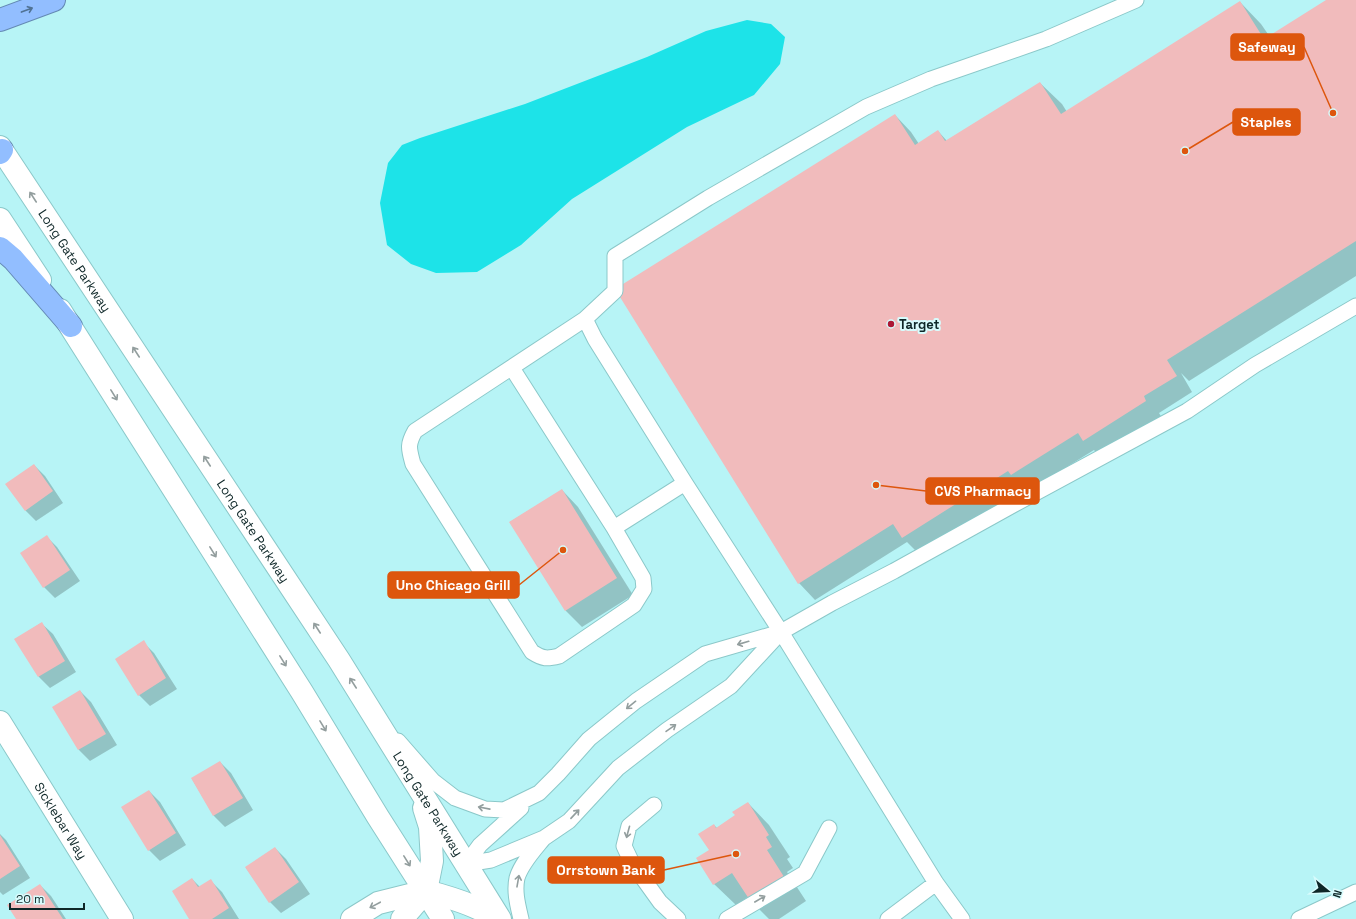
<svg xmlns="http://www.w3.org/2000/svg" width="1356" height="919" viewBox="0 0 1356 919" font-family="'Space Grotesk',sans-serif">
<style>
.water{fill:#1de3e8}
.shadow{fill:#0003}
.building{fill:#f1bbbc}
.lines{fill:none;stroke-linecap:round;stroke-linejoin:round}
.service-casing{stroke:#8bc8c9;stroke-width:17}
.minor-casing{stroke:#8bc8c9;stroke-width:24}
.tertiary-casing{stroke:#8bc8c9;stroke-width:24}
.motorway-casing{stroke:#6489b4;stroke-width:24}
.service{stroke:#fff;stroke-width:15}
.minor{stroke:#fff;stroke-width:22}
.tertiary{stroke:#fff;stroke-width:22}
.motorway{stroke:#92beff;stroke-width:22}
.oneway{stroke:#507294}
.oneway2{stroke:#939e9e}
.poi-dot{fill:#ac1735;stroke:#d8fcfd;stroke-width:1.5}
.labels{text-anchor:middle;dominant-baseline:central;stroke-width:4;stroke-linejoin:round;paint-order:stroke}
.street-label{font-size:13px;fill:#0e2728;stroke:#d8fcfd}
.poi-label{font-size:13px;font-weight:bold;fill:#0e2728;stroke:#d8fcfd;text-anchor:start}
.leader{fill:none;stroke:#dd560d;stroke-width:1.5}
.callout-dot{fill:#dd560d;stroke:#d8fcfd;stroke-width:1.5}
.callout{fill:#dd560d;stroke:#dd560d;stroke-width:1.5}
.callout-label{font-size:14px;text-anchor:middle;font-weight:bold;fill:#fff}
</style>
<rect width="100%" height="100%" fill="#b7f4f6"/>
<!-- water -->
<path class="water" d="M747,20L771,24L785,37L780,64L754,95L687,127L572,199L521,245L477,272L436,273L411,264L387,245L380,203L388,163L402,145L420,138L525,104L647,57L706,31Z"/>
<!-- shadow -->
<path class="shadow" d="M1328,0H1356V276L1189,381L1181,373L1192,392L1159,413L1162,418L1100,457L1094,450L1028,491L1024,488L919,554L907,542L815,600L799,583L895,115L911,132L919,144L938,131L947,141L1040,83L1062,104L1067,112L1240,2L1261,24L1270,37Z
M34,465L45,476L63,503L36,521L25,510Z
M562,490L578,507L633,595L582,627L566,611L510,522Z
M46,536L57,547L80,581L55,598L44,587Z
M41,623L53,634L76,672L50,688L39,677L16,639Z
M143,642L154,653L177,689L150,706L139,695Z
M80,691L91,702L117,745L90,761L79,750L54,707Z
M220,762L231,773L253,810L225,827L214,816L192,779Z
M149,791L160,802L186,845L160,861L149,850Z
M748,803L769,825L790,857L787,859L793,868L787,872L806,901L779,919H769L752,902L748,897L736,905L714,884L710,850L714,825L717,828L736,816Z
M0,834L6,840L30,878L3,895L0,892Z
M275,848L286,859L310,894L281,913L270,902L246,868Z
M192,879L200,887L211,881L222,892L239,919H191Z
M40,885L51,896L66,919H18Z"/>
<!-- building -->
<path class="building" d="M1326,0H1356V241L1167,360L1177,376L1144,396L1146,401L1083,441L1078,433L1011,475L1008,471L902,538L893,524L798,584L615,289L895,114L915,145L938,130L945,141L1040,82L1061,114L1240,1L1264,39Z
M34,464L53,491L25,511L5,484Z
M562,489L617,578L565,611L509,522Z
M47,535L70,570L43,588L20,553Z
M42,622L65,661L38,677L14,639Z
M144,640L166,678L138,696L115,659Z
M80,690L106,734L78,750L52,707Z
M220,761L243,798L213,816L191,778Z
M149,790L176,833L148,851L121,807Z
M748,802L769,835L766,837L772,847L767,850L786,880L751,902L732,873L713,885L696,858L709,850L698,834L714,824L716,828L735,815L732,812Z
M0,835L20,866L0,879Z
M275,847L299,882L269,903L245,867Z
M192,878L198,887L211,879L229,908L212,919H189L172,891Z
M40,884L63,919H16L7,905Z"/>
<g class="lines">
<!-- service casing -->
<g class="service-casing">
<path id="service" d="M585,319L595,339L685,483L781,632L936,883L962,919
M512,368L614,528L643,578L644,589L634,605L559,656C547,659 543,659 532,652L413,464C409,449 407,445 415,431L585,319L615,291V256L708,198L866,107L931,79L1046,39L1136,0
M614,528L685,483
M398,741L433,781L455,798L485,809L504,810L539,793L558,774L589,739L636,701L705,654L781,632L832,603L894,571L1013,505L1187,411L1255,365L1356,306
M654,805L629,826L624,846L632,863L660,902L678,919
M466,864L491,860L544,838L569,821L618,768L667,730L731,686L780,633
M466,864L480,845L521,808
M521,919C518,906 514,892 517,878C521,864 534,850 543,839
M727,919L805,873L829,828
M888,919L936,883
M1299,919L1356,892"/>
</g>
<!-- minor casing -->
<g class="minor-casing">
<g id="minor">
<path id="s1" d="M0,722L122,919"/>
<path d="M352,919L378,903L426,891"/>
<path d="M402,919L426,891"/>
</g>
</g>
<!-- tertiary casing -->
<g class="tertiary-casing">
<g id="tertiary">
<path id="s2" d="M0,147L339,660L500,919"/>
<path d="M0,219L40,280"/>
<path d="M60,310L302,692L378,817L443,919"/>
<path d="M424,808L430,827L432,861L426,891"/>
<path d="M426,891C445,896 481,906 495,919"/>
</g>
</g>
<!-- motorway casing -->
<g class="motorway-casing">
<path id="motorway" d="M0,20L54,0
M0,153L2,150
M0,248L13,259L71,326"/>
</g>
<!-- service -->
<use href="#service" class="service"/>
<!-- minor -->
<use href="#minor" class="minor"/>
<!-- tertiary -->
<use href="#tertiary" class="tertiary"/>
<!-- motorway -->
<use href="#motorway" class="motorway"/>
</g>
<!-- one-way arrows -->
<defs><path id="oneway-shaft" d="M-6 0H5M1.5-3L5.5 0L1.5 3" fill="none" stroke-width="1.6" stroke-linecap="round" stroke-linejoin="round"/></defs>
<use class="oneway" href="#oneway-shaft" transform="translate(27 10) rotate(-20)"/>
<g class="oneway2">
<use href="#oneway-shaft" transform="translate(33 197) rotate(-123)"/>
<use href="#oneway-shaft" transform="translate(136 352) rotate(-123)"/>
<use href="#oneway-shaft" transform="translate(114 395) rotate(58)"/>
<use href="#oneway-shaft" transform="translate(207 461) rotate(-123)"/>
<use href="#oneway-shaft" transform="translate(213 552) rotate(58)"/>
<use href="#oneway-shaft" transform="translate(317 628) rotate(-123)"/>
<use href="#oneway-shaft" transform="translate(743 643) rotate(164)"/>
<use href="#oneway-shaft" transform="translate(283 661) rotate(58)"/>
<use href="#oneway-shaft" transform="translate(353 683) rotate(-123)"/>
<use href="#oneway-shaft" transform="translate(631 705) rotate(141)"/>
<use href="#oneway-shaft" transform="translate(323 726) rotate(59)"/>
<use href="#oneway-shaft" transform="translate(671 728) rotate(-35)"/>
<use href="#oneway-shaft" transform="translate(484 808) rotate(-169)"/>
<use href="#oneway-shaft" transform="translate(575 814) rotate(-47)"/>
<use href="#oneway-shaft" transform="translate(628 832) rotate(105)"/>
<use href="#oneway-shaft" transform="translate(407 861) rotate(58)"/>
<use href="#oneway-shaft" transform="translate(518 881) rotate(-80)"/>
<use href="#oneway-shaft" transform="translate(760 899) rotate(-30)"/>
<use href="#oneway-shaft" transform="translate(375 905) rotate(152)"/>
</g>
<!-- markers -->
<circle class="poi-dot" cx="891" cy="324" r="4"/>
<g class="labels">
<!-- street labels -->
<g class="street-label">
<text stroke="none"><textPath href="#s2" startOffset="136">Long Gate Parkway</textPath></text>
<text stroke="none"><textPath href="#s2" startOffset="460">Long Gate Parkway</textPath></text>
<text stroke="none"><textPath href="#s2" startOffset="784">Long Gate Parkway</textPath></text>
<text stroke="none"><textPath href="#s1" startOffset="116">Sicklebar Way</textPath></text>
</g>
<!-- poi labels -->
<g class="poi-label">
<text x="899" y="324">Target</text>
</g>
</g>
<!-- callouts -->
<path class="leader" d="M1333 113L1304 47M1185 151L1233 122M876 485L926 491M563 550L519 585M736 854L664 870"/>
<g class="callout-dot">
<circle cx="1333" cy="113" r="4"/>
<circle cx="1185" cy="151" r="4"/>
<circle cx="876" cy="485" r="4"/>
<circle cx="563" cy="550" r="4"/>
<circle cx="736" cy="854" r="4"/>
</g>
<g class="callout">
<rect x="1231" y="34" width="73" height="26" rx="4"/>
<rect x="1233" y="109" width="67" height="26" rx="4"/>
<rect x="926" y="478" width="113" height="26" rx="4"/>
<rect x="388" y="572" width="131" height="26" rx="4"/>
<rect x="548" y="857" width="116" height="26" rx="4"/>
</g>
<g class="callout-label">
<text x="1267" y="52">Safeway</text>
<text x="1266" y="127">Staples</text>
<text x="983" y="496">CVS Pharmacy</text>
<text x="453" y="590">Uno Chicago Grill</text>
<text x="606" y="875">Orrstown Bank</text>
</g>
<!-- north arrow -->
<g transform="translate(1328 891) rotate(108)" stroke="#d8fcfd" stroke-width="3" paint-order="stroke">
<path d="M0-3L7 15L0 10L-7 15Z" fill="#0e2728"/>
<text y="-6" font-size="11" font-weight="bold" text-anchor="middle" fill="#0e2728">N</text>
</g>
<!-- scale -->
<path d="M10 903v6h74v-6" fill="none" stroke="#0e2728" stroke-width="2"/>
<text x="16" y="903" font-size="12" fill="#0e2728" stroke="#d8fcfd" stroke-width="3" paint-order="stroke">20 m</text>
</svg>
